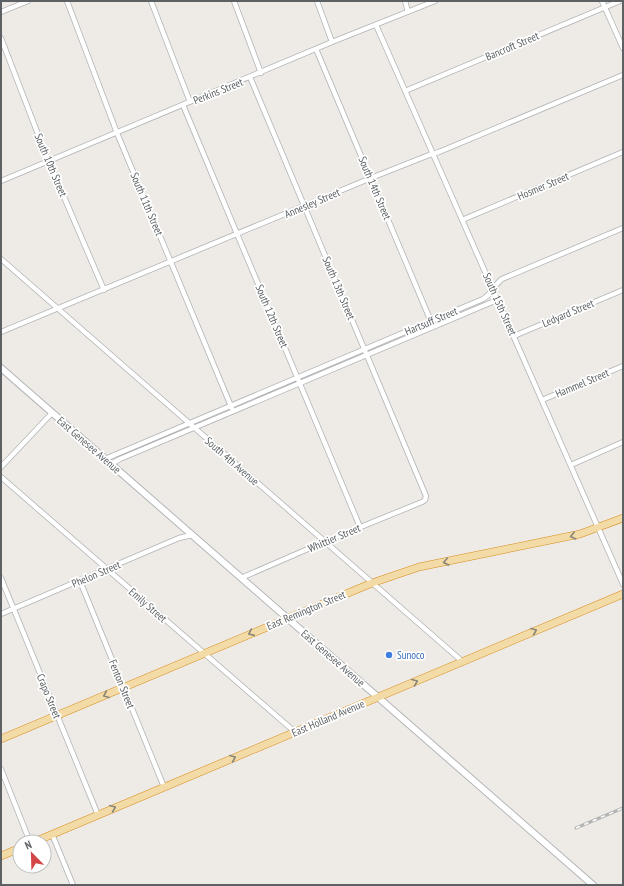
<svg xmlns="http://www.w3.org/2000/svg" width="624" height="886" viewBox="0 0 624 886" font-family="'PT Sans Narrow',sans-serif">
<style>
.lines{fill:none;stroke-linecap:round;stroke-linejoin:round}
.minor-casing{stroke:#b1b3b6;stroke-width:6}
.secondary-casing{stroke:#b2b5b8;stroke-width:8}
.trunk-casing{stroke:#d78c1c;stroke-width:8}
.minor{stroke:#fff;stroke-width:4.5}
.secondary{stroke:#fff;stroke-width:6}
.trunk{stroke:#f2dba6;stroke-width:7}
.rail-casing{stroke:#b3b4b4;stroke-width:3}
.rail{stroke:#fff;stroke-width:1.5;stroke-dasharray:4.5;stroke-linecap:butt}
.oneway{stroke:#8a8678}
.shop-dot{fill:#3f7fe0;stroke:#fff;stroke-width:1.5}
.labels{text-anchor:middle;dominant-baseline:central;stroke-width:3.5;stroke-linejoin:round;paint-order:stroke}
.street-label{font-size:11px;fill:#5d6164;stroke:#fff}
.shop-label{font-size:11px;fill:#366cbe;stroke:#fff;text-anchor:start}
</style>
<rect width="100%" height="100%" fill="#eeebe6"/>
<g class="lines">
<!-- minor casing -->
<g class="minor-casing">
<path id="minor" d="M67,1L117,133L233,411
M151,1L190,102
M234,1L261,73
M317,1L332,42
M405,1L408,12
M602,1L623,48
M1,12L28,1
M376,25L623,584
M1,38L46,155L104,290
M316,49L432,324
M405,91L620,1
M183,105L360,527
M1,181L332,42L435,1
M462,220L623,152
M1,259L463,662
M1,332L371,178L429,155L439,152L623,75
M514,336L623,290
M542,400L623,366
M105,459L483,299C492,294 494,285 502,279L623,228
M111,464L120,459L497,300
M571,465L623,442
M1,467L52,413
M1,477L295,732
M1,578L98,815
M241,578L324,542L422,502L425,500L426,496L250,77
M80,581L164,787
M1,614L179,538L192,535
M1,769L30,842
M52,834L73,885"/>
</g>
<!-- secondary casing -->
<g class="secondary-casing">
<path id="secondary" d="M1,368L593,885"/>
</g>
<!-- trunk casing -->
<g class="trunk-casing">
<path id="trunk" d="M1,739L372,583L419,567L580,534L623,518
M34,842L623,594
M1,856L20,848"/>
</g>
<!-- minor -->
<use href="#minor" class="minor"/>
<!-- secondary -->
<use href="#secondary" class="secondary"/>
<!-- trunk -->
<use href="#trunk" class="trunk"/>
<!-- rail casing -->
<g class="rail-casing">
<path id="rail" d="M576,828L623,808"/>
</g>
<!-- rail -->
<use href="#rail" class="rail"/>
</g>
<!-- one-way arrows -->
<defs><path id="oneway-chevron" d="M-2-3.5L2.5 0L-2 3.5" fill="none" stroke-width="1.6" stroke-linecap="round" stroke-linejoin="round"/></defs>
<g class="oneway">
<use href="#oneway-chevron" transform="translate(573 536) rotate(167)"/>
<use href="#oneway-chevron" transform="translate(446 562) rotate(169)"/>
<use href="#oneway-chevron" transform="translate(534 631) rotate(-23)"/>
<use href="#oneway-chevron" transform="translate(251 633) rotate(156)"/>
<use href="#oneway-chevron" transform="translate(415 682) rotate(-22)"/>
<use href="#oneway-chevron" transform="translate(106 695) rotate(157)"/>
<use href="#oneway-chevron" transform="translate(233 758) rotate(-23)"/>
<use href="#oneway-chevron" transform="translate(113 808) rotate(-23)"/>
</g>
<!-- markers -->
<circle class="shop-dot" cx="389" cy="655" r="4"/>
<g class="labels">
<!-- street labels -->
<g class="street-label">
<text transform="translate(512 46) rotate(-23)">Bancroft Street</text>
<text transform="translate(218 91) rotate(-22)">Perkins Street</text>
<text transform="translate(51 165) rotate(67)">South 10th Street</text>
<text transform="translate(543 186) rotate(-23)">Hosmer Street</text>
<text transform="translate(375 188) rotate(67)">South 14th Street</text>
<text transform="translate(312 203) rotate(-23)">Annesley Street</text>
<text transform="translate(147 204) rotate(67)">South 11th Street</text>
<text transform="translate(339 288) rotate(67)">South 13th Street</text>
<text transform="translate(500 304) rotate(66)">South 15th Street</text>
<text transform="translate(568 313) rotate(-23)">Ledyard Street</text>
<text transform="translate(272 316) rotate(67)">South 12th Street</text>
<text transform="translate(431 321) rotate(-23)">Hartsuff Street</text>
<text transform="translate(582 383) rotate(-23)">Hammel Street</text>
<text transform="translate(89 445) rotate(41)">East Genesee Avenue</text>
<text transform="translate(232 461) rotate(41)">South 4th Avenue</text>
<text transform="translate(334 538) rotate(-23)">Whittier Street</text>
<text transform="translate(96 574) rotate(-23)">Phelon Street</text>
<text transform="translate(148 605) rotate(41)">Emily Street</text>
<text transform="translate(306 610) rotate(-23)">East Remington Street</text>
<text transform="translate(333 658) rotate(41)">East Genesee Avenue</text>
<text transform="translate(122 684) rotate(68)">Fenton Street</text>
<text transform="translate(49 696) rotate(68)">Crapo Street</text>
<text transform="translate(328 718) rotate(-23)">East Holland Avenue</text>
</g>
<!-- shop labels -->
<g class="shop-label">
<text x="397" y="655">Sunoco</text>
</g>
</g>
<!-- border -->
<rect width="624" height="886" fill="none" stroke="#5d6164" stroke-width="4"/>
<!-- north arrow -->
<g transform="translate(32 854) rotate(337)"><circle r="19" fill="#ffffff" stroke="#bec0c1"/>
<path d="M0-3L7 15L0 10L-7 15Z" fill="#d44547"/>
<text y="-6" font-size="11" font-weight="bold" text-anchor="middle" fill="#5d6164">N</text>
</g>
</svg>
